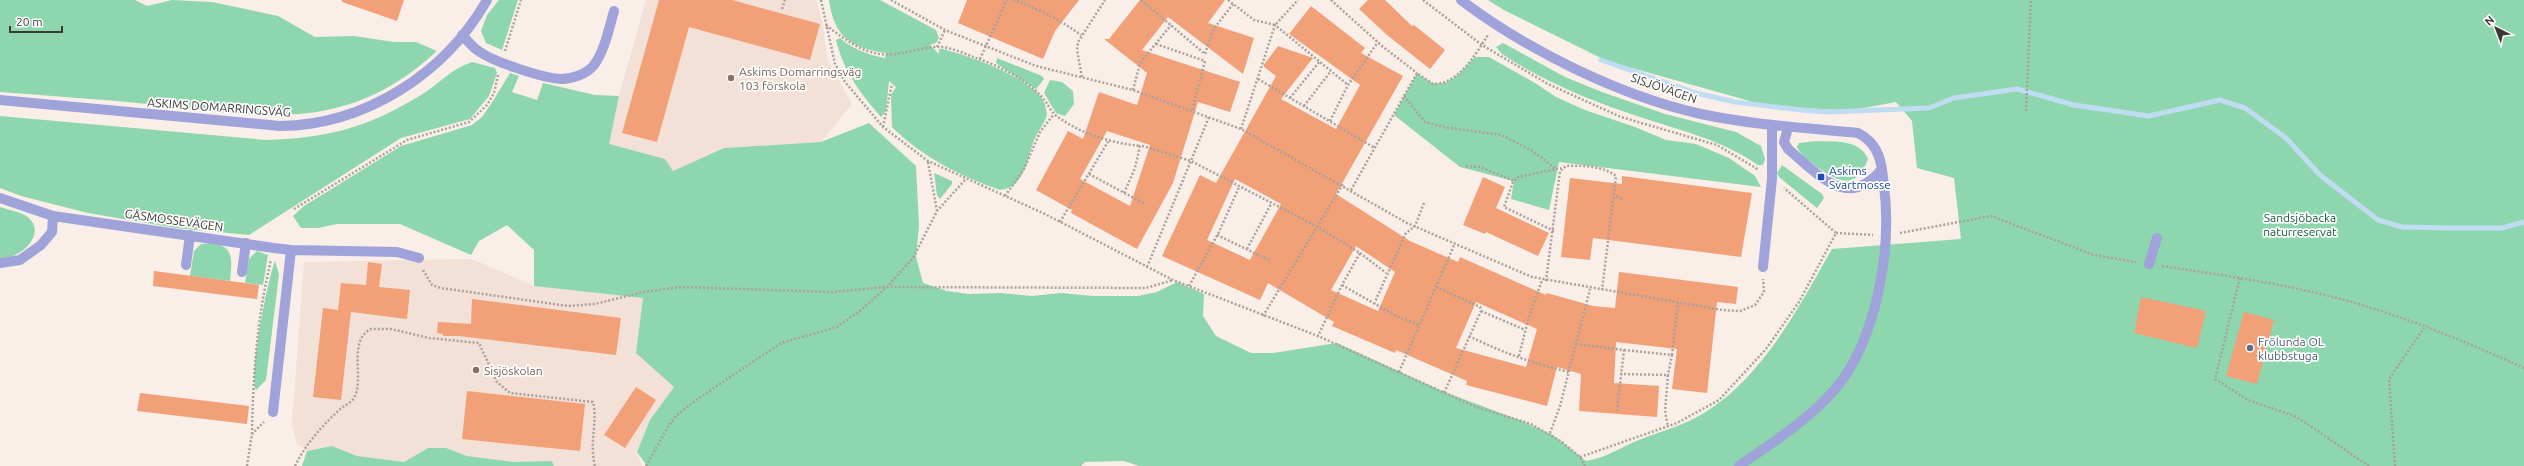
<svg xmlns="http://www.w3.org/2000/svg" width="2524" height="466" viewBox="0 0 2524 466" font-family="Ubuntu,sans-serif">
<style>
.built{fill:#f3e0d7}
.green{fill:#8ed6ae}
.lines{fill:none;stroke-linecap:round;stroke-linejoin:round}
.stream{stroke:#bfdcf3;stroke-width:5}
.building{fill:#f1a078;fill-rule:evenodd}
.path{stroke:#a9a19c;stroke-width:2.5;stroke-dasharray:2 2;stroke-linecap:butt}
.minor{stroke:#a0a3d9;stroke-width:10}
.education-dot{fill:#8d6e63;stroke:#fff;stroke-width:1.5}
.transit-dot{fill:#1a4fb4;stroke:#fff;stroke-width:1.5}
.service-dot{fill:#5c6f8a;stroke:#fff;stroke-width:1.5}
.labels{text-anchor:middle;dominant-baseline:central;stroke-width:3.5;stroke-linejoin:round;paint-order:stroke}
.education-label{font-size:12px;fill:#785e54;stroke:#fff;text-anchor:start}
.street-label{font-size:12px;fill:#3c3835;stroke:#fff}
.transit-label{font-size:12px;fill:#164399;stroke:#fff;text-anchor:start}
.park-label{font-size:12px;fill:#115739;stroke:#fff}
.service-label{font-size:12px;fill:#4e5e75;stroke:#fff;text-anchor:start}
</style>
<rect width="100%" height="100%" fill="#f9eee8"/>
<!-- built -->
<path class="built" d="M646,0H816L823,24L827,59L852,104L821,142L724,148L673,171L608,144L619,96Z
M472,259L534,286L643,298L636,353L675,387L650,421L637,452L642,466H554L552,461L514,462L467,456L446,448H428L404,462L357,456L332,446L307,451L297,444L292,424L304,262Z"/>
<!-- green -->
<path class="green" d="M0,0H135L147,6L172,0L212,2L278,16L315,37L354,36L394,42H416L437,51C345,136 261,116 148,104C99,99 49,96 0,92Z
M499,0H518L502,50L486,43L481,31L487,15Z
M829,0H880L936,30L939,38L936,43L930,45L939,54V49H943C969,56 1024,75 1041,97C1045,102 1046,109 1047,115C1044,124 1038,131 1034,140C1027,158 1026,187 1000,190C960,176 922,157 892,127L891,95L896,87L889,81L886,111L881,117C860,93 844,72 836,40L840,38C852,49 869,55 885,58L886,53C850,48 834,36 829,0Z
M1488,0H2524V466H1139L1124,461L1085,462L1081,466H647L637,452L650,420L674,387L636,353L643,298L534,286V250L507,225L479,241L471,255L400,224H337L318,228H301L293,216L304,206L401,146L472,125L482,117L493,101L510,73L519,76L512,92L537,100L543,83L595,95L619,96L609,144L665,159L673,171L724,148L821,142L869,123L916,166L919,226L916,257L923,283L947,291L969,294L1001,293L1032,296L1061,293L1093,296H1138L1157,292L1177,282L1204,294L1203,316L1216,336L1251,353H1273L1337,343L1442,391L1522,421L1553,435L1586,461C1606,458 1621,447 1639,440C1661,431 1683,426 1704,413C1764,376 1798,308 1832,249L1961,239L1954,178L1917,168L1912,121L1896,102L1848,111L1764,105L1607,61L1504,10Z
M1503,43L1565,77L1602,92L1665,114L1736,132L1761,146L1765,159L1763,165H1758C1722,140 1682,131 1640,117C1593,102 1544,82 1502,54L1496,47Z
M1475,57H1489L1535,83L1556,97L1585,110L1635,127L1666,140L1696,144L1729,158L1755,176L1761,187L1559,162L1549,210L1511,199L1514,181L1460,167L1394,115L1417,73C1443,96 1456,77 1475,57Z
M997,58L1042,76L1044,79L1036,89L1000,66L996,63Z
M472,62L495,68L497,73L489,96L470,119L401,138L249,235L176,228L88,213L21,196L0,188V116L266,140C328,138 367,128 421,95C439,84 451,69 472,62Z
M1050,80L1062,82L1073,91L1074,104L1065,116L1056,113L1044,93Z
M1817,141C1835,142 1860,139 1868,159C1856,190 1840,183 1817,167C1810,161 1801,156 1797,147L1799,143Z
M1782,165L1822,194L1824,198L1817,208L1779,177L1777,173Z
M934,173L952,181V184L940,199L937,195Z
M0,207C8,210 23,212 29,218C43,231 29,249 15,255C11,257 5,257 0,258Z
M201,244C233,242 233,254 230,281L190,276L194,251Z
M257,251L268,255L263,285L245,283L249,259Z
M275,261L279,274L266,380L256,390C248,380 268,277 275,261Z
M332,446L357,456L404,462L428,448H446L467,456L514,462L552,461L554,466H302L307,451Z"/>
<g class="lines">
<!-- stream -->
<path class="stream" d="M1601,60L1696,93L1735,102L1801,110L1828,112L1929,108L1954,98L2017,89L2074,105L2149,116L2220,100L2245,108L2286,138L2320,175L2378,220L2402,227L2449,228H2502L2524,222"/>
</g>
<!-- building -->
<path class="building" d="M342,0H404L397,21L342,2Z
M659,0H732L820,24L810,60L689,27L657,142L622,133Z
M967,0H1079L1055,31L1043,59L958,23Z
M1140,0H1225L1208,23L1254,38L1243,74L1168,17L1142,50L1240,82L1230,112L1198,102L1173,183L1137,249L1071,213L1072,210L1036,190L1068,131L1083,139L1099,92L1137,105L1147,73L1104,39H1109ZM1107,131L1150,145L1130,206L1080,179Z
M1368,0H1385L1412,26L1414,25L1445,50L1430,69L1387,35L1359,9Z
M1311,6L1365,48L1361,53L1403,76L1336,194L1410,241L1458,262L1460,257L1546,295L1547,293L1593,306L1615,308L1619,272L1738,287L1736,304L1717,302L1707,393L1672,389L1677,349L1616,342L1614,383L1659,386L1657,417L1579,411L1581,374L1557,367L1547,406L1466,385L1467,381L1396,350L1395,353L1332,326L1334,322L1268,283L1260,300L1162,256L1200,175L1216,183L1276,76L1263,66L1278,46L1313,58L1281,99L1336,129L1360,85L1289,34ZM1235,179L1281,204L1250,260L1207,240ZM1356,246L1395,272L1378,311L1331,290ZM1476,302L1537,329L1526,367L1456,348Z
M1622,176L1752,193L1741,257L1593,238L1590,260L1561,257L1570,178L1622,184Z
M1483,177L1505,187L1496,208L1549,233L1538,256L1486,232L1485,234L1463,225Z
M368,262L382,264L379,287L410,290L407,319L351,312L341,400L313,397L323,308L338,310L341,283L366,285Z
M154,271L259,285L257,299L153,286Z
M2141,297L2206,311L2197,348L2134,333Z
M472,299L621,318L616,355L459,336H443V334L437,333L438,322L471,324Z
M2244,312L2274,320L2257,384L2226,376Z
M636,387L656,400L625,448L604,435Z
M467,391L585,404L580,451L462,439Z
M140,393L249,406L247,424L137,411Z"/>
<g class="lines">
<!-- path -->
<path class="path" d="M821,0L835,64L845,82L883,127L928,161L1045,214L1173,280L1318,336L1476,407L1531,424L1562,442L1580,457L1585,466
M891,0L945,30L1036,66L1133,90L1241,129L1407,223L1532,277L1722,310L1740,311L1755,305L1764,292L1763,279
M1013,0C1038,8 1060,20 1081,35
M1141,0L1205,54L1213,30L1233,4
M1228,0L1254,20L1275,25L1298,0
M1331,0L1382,46L1417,73
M1423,0L1482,45L1548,84L1621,117L1717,145L1759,170
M782,9L785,0
M826,25C849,43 872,60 902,53C914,51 929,46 941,47C953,48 965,54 976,58C997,65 1026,79 1041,96C1048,103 1050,112 1058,117C1081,134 1112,143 1140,146
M1156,44L1205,61L1192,111
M937,47L945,30
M505,51L521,0
M980,59L1007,0
M1082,77L1077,50L1078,42L1105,0
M1258,79L1375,148
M1133,90L1140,63L1171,25
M1404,96L1425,122L1444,127L1501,135L1531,150L1555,168
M1290,98L1320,61
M1304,106L1331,71
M2026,111L2031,0
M1330,121L1348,85L1378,42
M883,127L892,84
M1241,129L1275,25L1348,85
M928,162L937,211
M1466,166L1480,167L1514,181
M1089,174L1145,204
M1351,190L1417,73L1433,84C1459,84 1475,55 1488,35
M1124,193L1135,168L1140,146H1143L1191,161L1318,227L1360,253L1342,285L1318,336
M1613,194L1624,200
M1005,196L1024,169L1040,132L1054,114
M294,209L407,140L469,122L487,105L494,93L498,75
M1060,222L1109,140
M1554,231L1504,207L1513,182L1518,177L1561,168
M1836,233L1873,235
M1900,233L1991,216L2094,255L2136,262
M1217,235L1269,260
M1247,249L1271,204
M1360,253L1386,273
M2162,266C2209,273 2257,280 2303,290C2379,306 2454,336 2524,368
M1147,267L1209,117
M423,270L432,285L441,288L568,306L595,304L643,292L681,287L831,292L887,287L1146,288L1173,280
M2240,278L2215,379L2248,400L2297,417L2369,466
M1546,281L1560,171L1566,166C1580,165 1604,166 1616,176L1602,290
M1342,285L1396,316L1419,325
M1189,286L1219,232L1239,187
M1436,287L1480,307L1481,311L1444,393
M1374,304L1406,233L1415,226L1424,203
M1481,311L1525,330
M1263,316L1343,184
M1469,336C1501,352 1534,364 1569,372
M1576,344L1624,350L1617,411
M1624,350L1672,355L1668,375
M1672,355L1678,303
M1519,356L1528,320L1542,280
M1399,372L1455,243
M1620,374L1668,375L1665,411L1668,427
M1550,433L1560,406L1590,289
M252,434C253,374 257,318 271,260
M1580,457L1677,423L1719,400L1766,349L1799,302L1836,233L1784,188
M247,466L252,434L264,422
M295,466C305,445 321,427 338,411C343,406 350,404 354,398C365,379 347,341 371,329H391L429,338L479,343L497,382L510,393L593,402C598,420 589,443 595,466
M646,466L669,425L677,415L699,398L781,343L837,327L861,310L887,287L913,258L937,211L965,180
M2395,466L2389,379L2424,328"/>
<!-- minor -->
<path class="minor" d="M1461,0C1527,50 1620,96 1701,114C1753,125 1806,128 1858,133C1880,144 1882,164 1884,186C1892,248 1877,339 1836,388C1809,420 1773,442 1739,466
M462,35C468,41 473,48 480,52C494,62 543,78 561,79C572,79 587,74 594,65C605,50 609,28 614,11
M0,100L280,126C365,125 445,74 487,0
M1788,128L1784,142L1788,149C1819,175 1848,211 1882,169
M0,198L53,216L274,248L291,250L397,252L419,258
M0,263L20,260L41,245L52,232L53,216
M2149,264L2157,238
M186,265L190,235
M1763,267L1772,179V126
M242,272L246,243
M273,412L291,250"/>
</g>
<!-- markers -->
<g class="education-dot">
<circle cx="731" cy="78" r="4"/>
<circle cx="476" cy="370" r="4"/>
</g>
<rect class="transit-dot" x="1817" y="173" width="8" height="8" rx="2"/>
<circle class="service-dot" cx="2250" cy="348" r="4"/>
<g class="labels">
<!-- education labels -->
<g class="education-label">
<text x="739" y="71">Askims Domarringsväg<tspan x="739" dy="14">103 förskola</tspan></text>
<text x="484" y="370">Sisjöskolan</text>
</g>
<!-- street labels -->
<g class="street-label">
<text transform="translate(1664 88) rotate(19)">SISJÖVÄGEN</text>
<text transform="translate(219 107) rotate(4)">ASKIMS DOMARRINGSVÄG</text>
<text transform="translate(174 220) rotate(8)">GÅSMOSSEVÄGEN</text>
</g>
<!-- transit labels -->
<g class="transit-label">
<text x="1829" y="170">Askims<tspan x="1829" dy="14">Svartmosse</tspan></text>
</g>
<!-- park labels -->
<g class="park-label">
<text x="2300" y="217">Sandsjöbacka<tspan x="2300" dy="14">naturreservat</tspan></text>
</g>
<!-- service labels -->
<g class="service-label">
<text x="2258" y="341">Frölunda OL<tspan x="2258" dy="14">klubbstuga</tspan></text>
</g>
</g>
<!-- north arrow -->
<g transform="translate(2496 28) rotate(318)" stroke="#ffffff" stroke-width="3" paint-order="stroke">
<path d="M0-3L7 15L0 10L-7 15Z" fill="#3c3835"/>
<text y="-6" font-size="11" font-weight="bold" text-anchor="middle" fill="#3c3835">N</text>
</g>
<!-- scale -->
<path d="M10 26v6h52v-6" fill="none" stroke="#3c3835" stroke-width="2"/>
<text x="16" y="26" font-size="12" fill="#3c3835" stroke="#ffffff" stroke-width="3" paint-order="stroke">20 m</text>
</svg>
